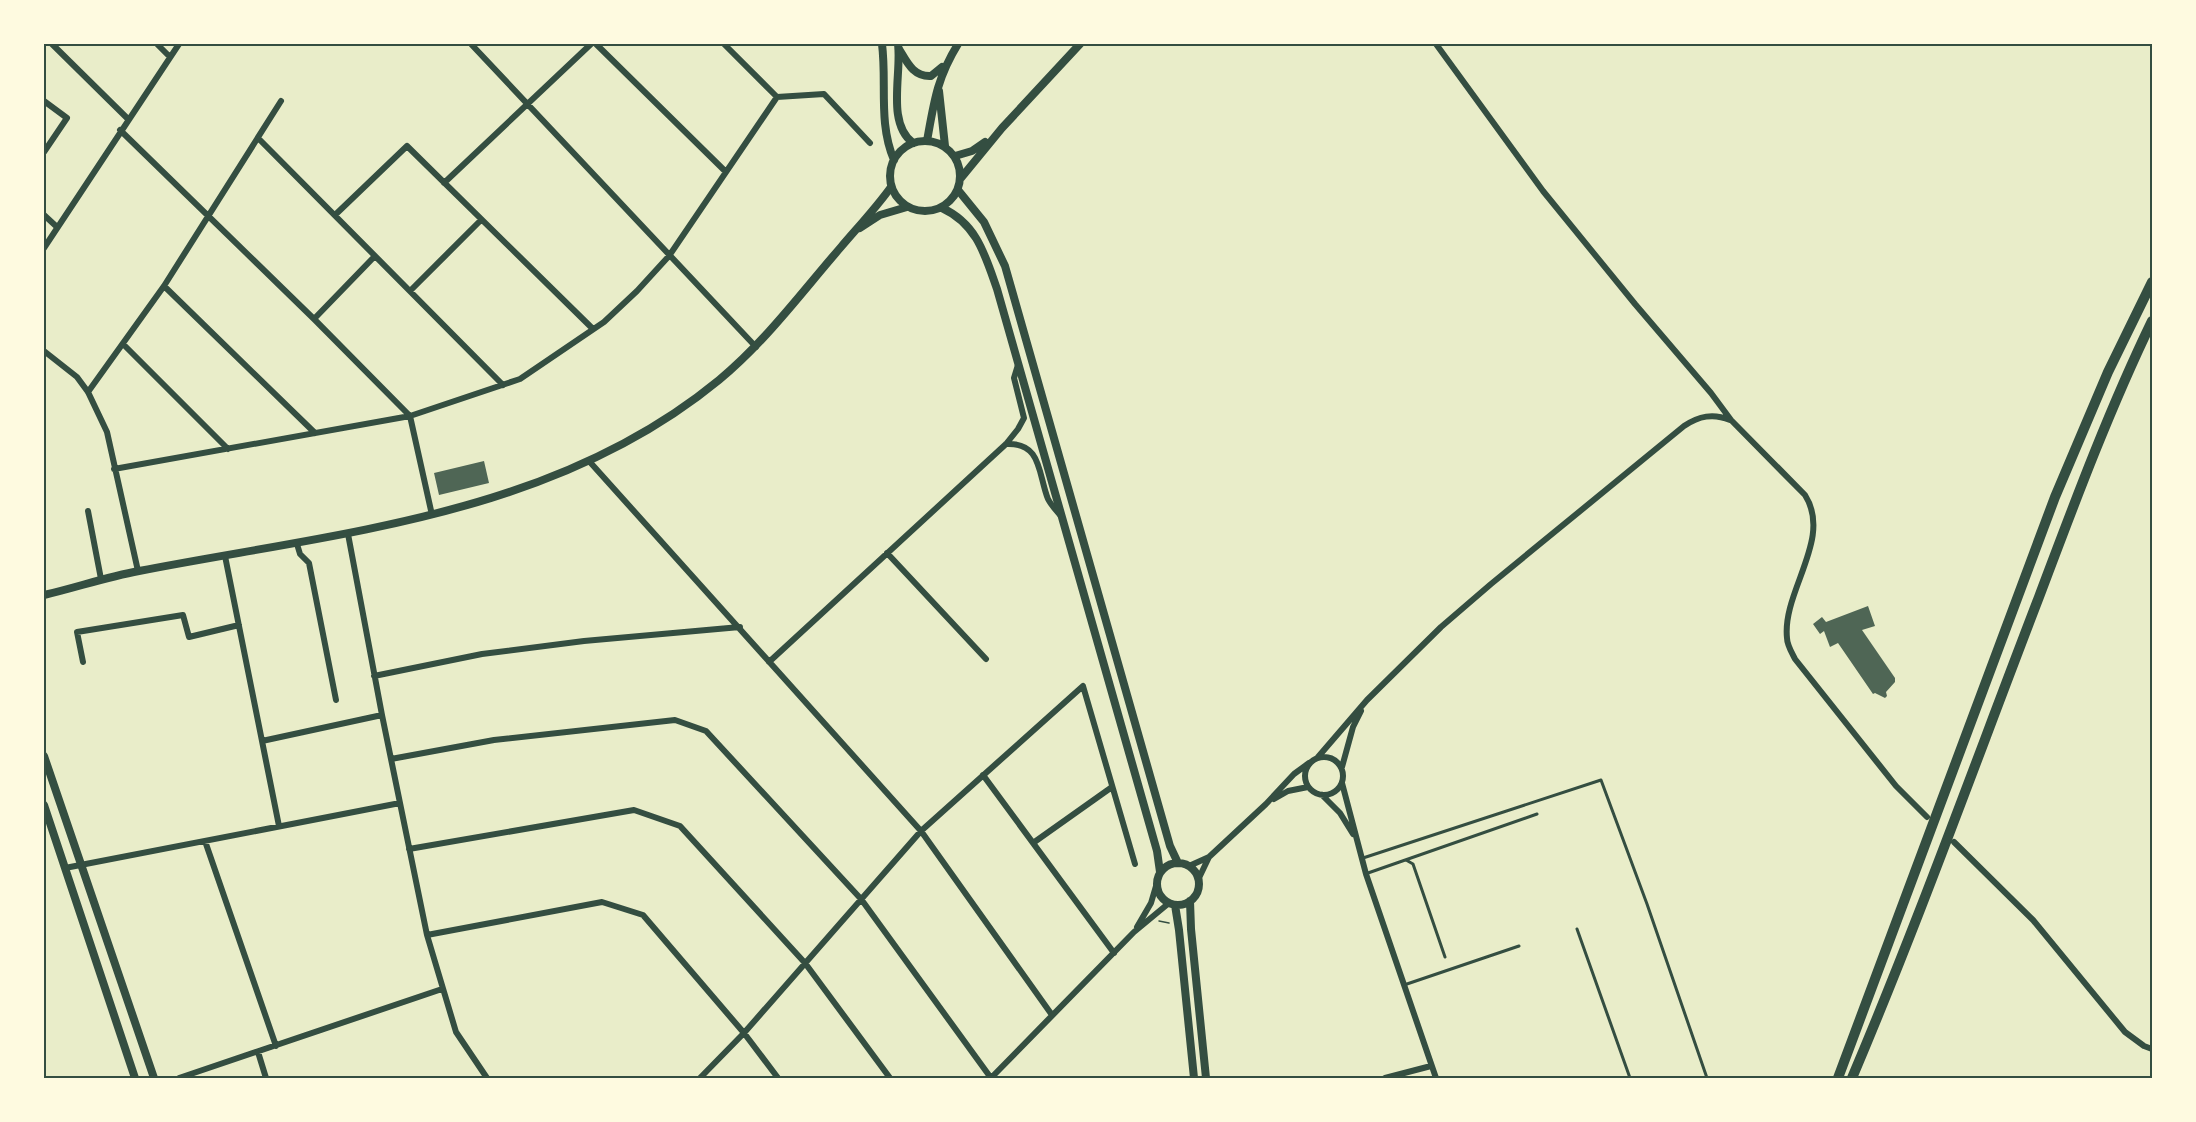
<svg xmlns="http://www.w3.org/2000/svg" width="2196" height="1122" viewBox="0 0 2196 1122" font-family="'Fira Sans',sans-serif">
	<rect width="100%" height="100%" fill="#e9edc9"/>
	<path fill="#4f6655" d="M484,461L489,483L439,495L434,473Z
		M1868,606L1875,626L1862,630L1895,678V682L1886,692L1887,696L1885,698L1875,693L1873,694L1838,643L1830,647L1824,631L1820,634L1813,624L1822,617L1826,622Z"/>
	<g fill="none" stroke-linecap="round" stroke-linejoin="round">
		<path stroke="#344e41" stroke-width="1.5" d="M1159,921L1169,923"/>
		<path stroke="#344e41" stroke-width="3" d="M1363,858L1601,780L1647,904L1707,1078
			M1406,860L1413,864L1445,957
			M1368,873L1537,814
			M1577,929L1630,1078
			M1404,985L1519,946"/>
		<path stroke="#344e41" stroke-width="6" d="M52,44L128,119
			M157,44L170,57
			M471,44L756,347
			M596,44L726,172
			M724,44L777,97L824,94L870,143
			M1436,44L1543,191L1635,304L1711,393L1731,420L1805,495C1833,539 1782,591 1787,638C1787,645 1792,653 1795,659L1896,786L1927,817
			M44,101L67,118L44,152
			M120,130L314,319L410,416L432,515
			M259,139L503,385
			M444,183L591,44
			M44,215L57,227
			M335,215L407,146L593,329
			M44,248L179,44
			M164,286L315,433
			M410,291L481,220
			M314,319L375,256
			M123,344L228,449
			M44,351L77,377L88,392L107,432L138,571
			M88,392L164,286L281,101
			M1006,444C1042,442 1038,474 1048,499C1051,505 1056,510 1060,515
			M589,461L921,831L1052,1015
			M114,469L410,416L520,379L604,322L637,291L669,256L777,97
			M88,511L101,579
			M348,534L382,715L427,935L456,1032L487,1078
			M297,544L300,554L309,563L336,700
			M887,553L986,659
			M225,556L279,826
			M83,662L77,632L183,615L189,637L239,625
			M769,662L1006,444L1018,429L1024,418L1014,378L1018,365
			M374,676L482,654L584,641L740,627
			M262,741L382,715
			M1305 776a19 19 0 1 1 38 0a19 19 0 1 1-38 0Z
			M1318,757L1367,700L1441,627L1491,584L1684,426C1699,416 1713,413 1730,420
			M391,759L494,740L675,720L706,731L861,899L991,1078
			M1342,767L1353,727L1361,711
			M983,775L1114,953
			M1342,783L1366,874L1436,1078
			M1322,795L1340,813L1353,834
			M1274,799L1288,791L1308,787
			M205,841L276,1046
			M1954,842L2033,920L2125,1032L2144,1046L2152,1049
			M1033,843L1112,787
			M409,849L634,810L680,826L805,963L890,1078
			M1209,857L1266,804L1294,774L1309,763
			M1189,866L1209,857L1198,880
			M65,868L400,803
			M1137,927L1151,903L1156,886
			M427,935L602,902L643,915L744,1033L778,1078
			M258,1052L266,1078
			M179,1078L442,989
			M700,1078L744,1033L921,831L1083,686L1135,864
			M991,1078L1134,932L1169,903
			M1385,1078L1431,1066"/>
		<path stroke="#344e41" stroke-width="8" d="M899,49C907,62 913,77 931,76L942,67
			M939,91L945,146
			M927,141C934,102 937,78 958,44
			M860,228L880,215L907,207
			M44,595C75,588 106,577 139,571C339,532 554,516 719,380C766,341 801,293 841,247C858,227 876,208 891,187
			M44,756L154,1078
			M44,805L135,1078"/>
		<path stroke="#344e41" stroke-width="8" d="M882,44C887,83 878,123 894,160
			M898,44C902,73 886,123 913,143
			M890 176a35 35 0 1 1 70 0a35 35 0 1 1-70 0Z
			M955,156L972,151L985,142
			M961,178L1002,128L1080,44
			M958,190L984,222L1005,266L1170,846L1178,863
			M942,208C977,224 985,255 997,289L1157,851L1160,872
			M1157 884a21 21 0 1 1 42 0a21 21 0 1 1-42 0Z
			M1190,901L1191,929L1206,1078
			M1175,905L1179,930L1194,1078"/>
		<path stroke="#344e41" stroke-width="10" d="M1838,1078L2055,497L2108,372L2152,282
			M1852,1078C1919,920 1977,758 2039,597C2074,504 2109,410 2152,321"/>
	</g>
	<rect width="2196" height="1122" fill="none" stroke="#fefae0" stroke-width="90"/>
	<rect x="45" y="45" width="2106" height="1032" fill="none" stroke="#344e41" stroke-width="2"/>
</svg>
